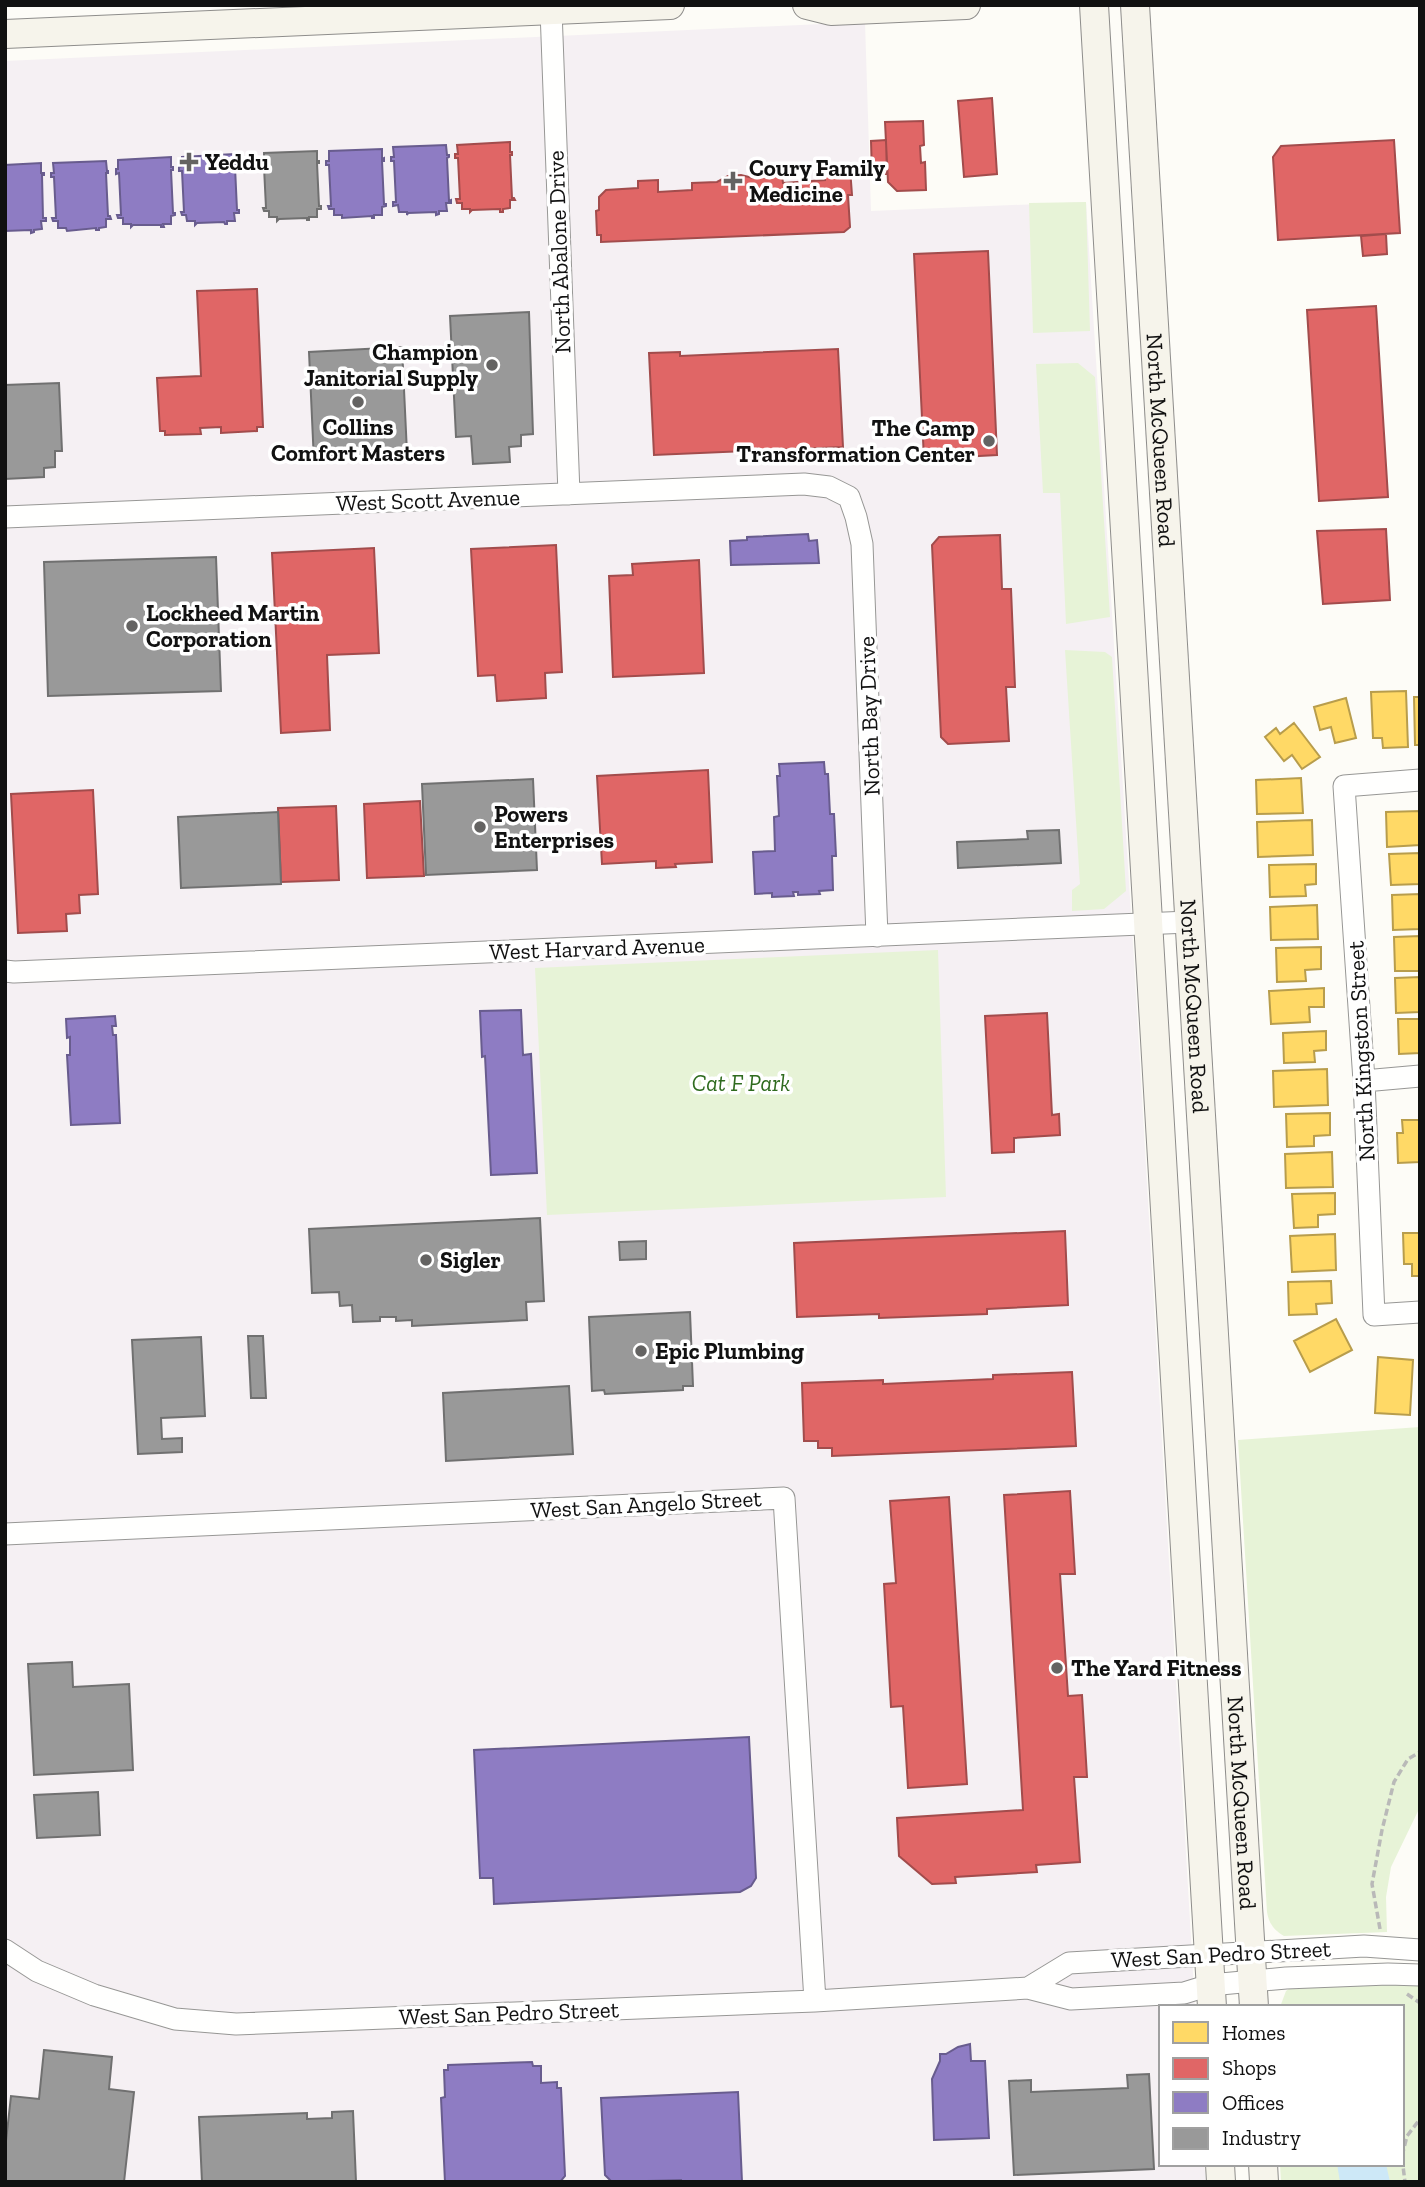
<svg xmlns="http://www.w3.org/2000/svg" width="1425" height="2187" viewBox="0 0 1425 2187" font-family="'Zilla Slab',serif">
	<rect width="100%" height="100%" fill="#fdfcf7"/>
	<path fill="#f5f0f3" d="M865,22L871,211L1086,202L1134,961L1195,2007H1161V2164H1204L1206,2182H5V61Z"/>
	<path fill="#e7f3d7" d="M1086,202L1090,331L1033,333L1029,203Z
		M1078,363L1095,377L1110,617L1066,624L1060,493H1043L1036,364Z
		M1065,650L1105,652L1112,657L1126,891L1104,909L1072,911V890L1080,884Z
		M938,950L946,1197L547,1215L535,968Z
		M1420,1427V1807L1391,1867L1386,1897L1387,1932L1284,1936C1274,1930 1269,1924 1267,1912L1238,1440Z
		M1420,1982V2182H1281L1280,2164H1402V2007H1280L1286,1991L1293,1986Z"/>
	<path fill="#cde8f7" d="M1337,2164H1386L1390,2182H1340Z"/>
	<path fill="#ffd966" stroke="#b89d4c" stroke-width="2" d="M1406,691L1408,747L1383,748L1382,738H1373L1371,692Z
		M1414,697H1420V745H1415Z
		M1346,698L1356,738L1335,743L1331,727L1320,730L1314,707Z
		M1294,723L1320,757L1302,769L1292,755L1284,761L1265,737L1276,728L1280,734Z
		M1301,778L1303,813L1257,814L1256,780Z
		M1420,811V845L1387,847L1386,812Z
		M1312,820L1313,855L1258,857L1257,822Z
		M1420,853V884L1391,885L1389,854Z
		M1316,864V884L1305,885L1306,896L1270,897L1269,865Z
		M1420,894V929L1393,930L1392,895Z
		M1317,905L1318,939L1271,940L1270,907Z
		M1420,936V971H1395L1394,937Z
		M1321,947V969L1305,970L1306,981L1277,982L1276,948Z
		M1420,977V1012L1396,1013L1395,978Z
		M1324,988V1007H1309L1310,1022L1271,1024L1269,991Z
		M1398,1019H1420V1053L1399,1054Z
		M1326,1031V1050L1314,1051L1315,1062L1284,1063L1283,1033Z
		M1327,1069L1328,1105L1274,1107L1273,1071Z
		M1330,1113V1135L1314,1136V1146L1287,1147L1286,1114Z
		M1402,1120H1420V1162L1398,1163L1397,1133H1403Z
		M1332,1152L1333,1187L1286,1188L1285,1154Z
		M1335,1193V1214L1318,1215V1227L1294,1228L1292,1194Z
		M1403,1233H1420V1276H1412V1264H1404Z
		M1335,1234L1336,1270L1292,1272L1290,1236Z
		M1331,1281L1332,1303L1316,1304L1317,1314L1289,1315L1288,1282Z
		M1336,1319L1352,1350L1310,1372L1294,1341Z
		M1378,1357L1413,1360L1410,1415L1375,1413Z"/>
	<path fill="#e06666" stroke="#a24c4c" stroke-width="2" d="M992,98L997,174L964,177L958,101Z
		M923,121L924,145L920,146L921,163L925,162L926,190L897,191L888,182L885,122Z
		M886,140L887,174H872L871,141Z
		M1394,140L1400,233L1278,240L1273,157L1281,146Z
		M510,142V152H512V155H510L512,198H514L515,200H510V208L503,209V212H500V209L472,210L470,212V209H462V203H457L456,199H460L458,158H455V154H458L457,145Z
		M850,168L852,195H848L850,227L844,232L601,242V235H597L596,211L599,210V197L606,190L638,188V181L658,180V192L692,190V183L717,182L728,176L741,175L753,178L782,176L783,183L825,180V170Z
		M1386,234L1387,254L1363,256L1361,236Z
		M988,251L997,455L924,459L914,254Z
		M257,289L263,427H257V431L221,433V427L200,428L201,434L165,435V431H160L157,378L201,376L197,291Z
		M1376,306L1388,497L1319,501L1307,310Z
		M838,349L843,447L654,455L649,353L680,352V356Z
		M1386,529L1390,600L1323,604L1317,531Z
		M1000,535L1002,589H1011L1015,687H1006L1009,741L948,744L941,737L932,545L939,537Z
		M556,545L562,672L545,673L546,698L497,701L495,675L478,676L471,549Z
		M374,548L379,653L327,655L330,730L281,733L272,553Z
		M699,560L704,673L613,677L609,576L633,575L632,564Z
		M708,770L712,862L675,864L676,867L656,868V861L602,864L597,776Z
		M93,790L98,894L79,895L80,913L66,914L67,931L18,933L11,794Z
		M420,801L424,876L367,878L364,804Z
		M336,806L339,880L281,882L278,808Z
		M1047,1013L1052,1115L1059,1114L1060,1135L1014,1138V1152L992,1153L985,1016Z
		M1065,1231L1068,1305L987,1309V1314L879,1318V1314L797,1317L794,1243Z
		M1072,1372L1076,1446L832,1456V1448H818V1441H804L802,1383L883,1380V1384L993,1379V1375Z
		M1070,1491L1075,1574H1060L1068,1696L1082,1695L1087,1777H1074L1080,1862L1036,1865L1037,1872L955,1877L956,1883L932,1884L899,1856L897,1818L1023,1810L1004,1495Z
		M949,1497L967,1784L908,1788L903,1706L891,1707L884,1584L896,1583L890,1501Z"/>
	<path fill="#8e7cc3" stroke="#685c8e" stroke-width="2" d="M446,145L447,155H449V157L447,158L449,201L451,200V203H446L447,211H439V214L436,215V212L408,213L407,215V212H399L398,205L393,206V202H396L394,161H391V157H394L393,147Z
		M382,149V159L384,158V161H382L384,204H386V206L382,207V215H374V218H372V216L342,218V215H334V209H329L328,206H331L329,165H326V161H329V151Z
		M234,154L235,165H237V167H235L237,210H239V213H234L235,221H227V224H225L224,222L197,223L195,225V221H187L186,215H182L181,212H184L182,171H179V167L182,166V157Z
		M171,157V167H173V170H171L173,213H175V215L171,216V224H163L164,227H161V225H133L131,227V224H123V218H118L117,215H121L119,173L116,174V169H118V160Z
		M106,161L107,171H108V173H106L108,216H110L111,219H106V227L99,228V230H96V228L67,231L66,228H58V221H53L52,218H56L54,177H51V173H54L53,163Z
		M41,163V173H44V175H42L43,218H46V221H41L42,229L34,230V232L31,233V230L5,231V165Z
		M808,534L809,541L817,540L819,563L731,565L730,541L747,540V537Z
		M824,762L825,774H828L830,814H834L836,856H832L833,890L819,891L820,894L798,895V892H793L794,896L772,897V893L755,894L753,852L775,851L774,817L779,816L777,776H780L779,764Z
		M521,1010L523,1055L531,1054L537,1173L491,1175L485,1056L482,1057L480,1011Z
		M115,1016L116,1026H112L113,1035H116L120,1123L71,1125L67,1055H70V1037L67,1038L66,1019Z
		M749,1737L756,1878L751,1886L740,1892L494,1904L493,1878H480L474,1750Z
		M970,2044L971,2061H985L989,2138L934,2140L932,2079L940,2061V2054H946L958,2047Z
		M532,2062L533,2066H541V2083L557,2082V2088H561L565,2176L560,2182H445L441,2098L445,2097L444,2070H448V2065Z
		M738,2092L742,2182H681V2180L612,2182L605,2175L601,2098Z"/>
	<path fill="#999" stroke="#707070" stroke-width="2" d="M317,151V161H319V163H317L319,206H321V209H317V217H309V220H307V218L279,219L277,221V217H269V211H264L263,208H266L264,167H262L261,163H264V153Z
		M529,312L533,434L521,435V446L509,447L510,462L473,464L471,436L456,437L450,316Z
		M402,347L407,453L377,454L378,459L314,462L309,352Z
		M59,383L62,451H55V467L44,468V477L5,479V385Z
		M216,557L221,691L48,696L44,562Z
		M533,779L537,870L426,875L422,784Z
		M278,812L281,884L181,888L178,817Z
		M1059,830L1061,863L958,868L957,842L1028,839L1027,831Z
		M540,1218L544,1301L526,1302L527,1320L412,1326V1320L396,1321V1317H380V1321L353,1322L352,1305L340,1306L339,1292L312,1293L309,1229Z
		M646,1241V1259L620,1260L619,1242Z
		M690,1312L693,1386H683V1390L605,1394L604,1390L592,1391L589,1317Z
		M248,1336H263L266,1398H251Z
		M201,1337L205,1416L161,1418L162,1439L182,1438V1452L138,1454L132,1340Z
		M569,1386L573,1454L446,1461L443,1393Z
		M72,1662L73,1687L129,1684L133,1770L34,1775L28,1664Z
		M98,1792L100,1835L37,1838L34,1795Z
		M44,2050L112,2057L109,2089L134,2092L124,2182H5V2150L11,2096L39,2099Z
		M1149,2074L1154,2169L1014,2175L1009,2081L1031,2080V2092L1128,2088L1127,2075Z
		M353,2111L356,2182H202L199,2117L307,2113V2119L332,2118V2112Z"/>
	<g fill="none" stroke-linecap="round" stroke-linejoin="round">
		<g stroke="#979795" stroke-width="23">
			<path id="street" d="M551,10L569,494
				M5,517L804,484L829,487L849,497L856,517L862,544L877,936
				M1420,780L1344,786L1364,1081L1374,1315L1420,1312
				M5,971L14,972L1189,922
				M1364,1081L1420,1076
				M5,1534L784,1498L815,2001
				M5,1950L37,1971L94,1995L175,2019L236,2024L815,2001L1028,1988L1071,1999L1184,1993L1210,1985L1286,1978L1388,1974L1420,1975
				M1028,1988L1069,1963L1364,1946L1420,1950"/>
		</g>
		<g stroke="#8e8d8b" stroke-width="30">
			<g id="secondary">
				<path d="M807,5L831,11L966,5"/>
				<path d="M1094,5L1212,2007"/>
				<path id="s1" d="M1135,5L1254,2007"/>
				<path d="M5,34L670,5"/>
				<path d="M1220,2164L1221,2182"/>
				<path d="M1263,2164L1264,2182"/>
			</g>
		</g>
		<path stroke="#b9b9b8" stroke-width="3.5" stroke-dasharray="7 3.5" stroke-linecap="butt" d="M1380,1929L1372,1884L1382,1830L1394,1782L1408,1759L1420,1752
			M1407,1994L1420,2003
			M1402,2156L1407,2136L1420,2119
			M1402,2158L1405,2182"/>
		<use href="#street" stroke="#fffffe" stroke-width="21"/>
		<use href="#secondary" stroke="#f6f4eb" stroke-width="28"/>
	</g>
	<g fill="#646362" stroke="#fff" stroke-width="2.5">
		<path d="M185.5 151.5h7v7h7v7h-7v7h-7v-7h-7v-7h7z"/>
		<path d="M729.5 170.5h7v7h7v7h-7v7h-7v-7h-7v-7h7z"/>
		<circle cx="492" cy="365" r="7"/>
		<circle cx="358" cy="402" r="7"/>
		<circle cx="989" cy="441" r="7"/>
		<circle cx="132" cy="626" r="7"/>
		<circle cx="480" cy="827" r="7"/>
		<circle cx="426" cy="1260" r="7"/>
		<circle cx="641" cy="1351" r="7"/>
		<circle cx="1057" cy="1668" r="7"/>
	</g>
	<g text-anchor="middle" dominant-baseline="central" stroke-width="7" stroke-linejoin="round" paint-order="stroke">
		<g font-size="23" font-weight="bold" fill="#111" stroke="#fff" text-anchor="start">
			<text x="205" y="162">Yeddu</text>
			<text x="749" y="168">Coury Family<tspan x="749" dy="26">Medicine</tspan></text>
			<text x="478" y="352" text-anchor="end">Champion<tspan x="478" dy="26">Janitorial Supply</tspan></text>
			<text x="358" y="427" text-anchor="middle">Collins<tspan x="358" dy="26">Comfort Masters</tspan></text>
			<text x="975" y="428" text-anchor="end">The Camp<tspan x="975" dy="26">Transformation Center</tspan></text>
			<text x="146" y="613">Lockheed Martin<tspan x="146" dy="26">Corporation</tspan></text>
			<text x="494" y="814">Powers<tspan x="494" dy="26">Enterprises</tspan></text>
			<text x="440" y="1260">Sigler</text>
			<text x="655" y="1351">Epic Plumbing</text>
			<text x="1071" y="1668">The Yard Fitness</text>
		</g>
		<g font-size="23" fill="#111" stroke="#fff">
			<text transform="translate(559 252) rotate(-92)">North Abalone Drive</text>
			<text stroke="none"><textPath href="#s1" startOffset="436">North McQueen Road</textPath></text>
			<text transform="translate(428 500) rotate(-2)">West Scott Avenue</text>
			<text transform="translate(869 716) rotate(-92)">North Bay Drive</text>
			<text transform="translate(597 948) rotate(-2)">West Harvard Avenue</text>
			<text stroke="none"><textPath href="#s1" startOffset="1003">North McQueen Road</textPath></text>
			<text transform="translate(1361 1051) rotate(-93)">North Kingston Street</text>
			<text transform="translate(646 1504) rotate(-3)">West San Angelo Street</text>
			<text stroke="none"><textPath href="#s1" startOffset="1801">North McQueen Road</textPath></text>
			<text transform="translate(1221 1954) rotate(-3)">West San Pedro Street</text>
			<text transform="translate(509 2013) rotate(-2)">West San Pedro Street</text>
		</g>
		<g font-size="23" font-style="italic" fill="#2f6b1f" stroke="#fff">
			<text x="741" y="1083">Cat F Park</text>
		</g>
	</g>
	<rect width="1425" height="2187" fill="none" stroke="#111111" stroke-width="14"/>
	<rect x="1159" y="2005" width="245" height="161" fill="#ffffff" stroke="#a0a0a0" stroke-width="2"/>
	<rect x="1173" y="2022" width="35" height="21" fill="#ffd966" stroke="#a0a0a0" stroke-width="2"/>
	<text x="1222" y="2040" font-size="21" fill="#111111">Homes</text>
	<rect x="1173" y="2058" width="35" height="21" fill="#e06666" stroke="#a0a0a0" stroke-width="2"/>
	<text x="1222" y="2075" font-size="21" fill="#111111">Shops</text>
	<rect x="1173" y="2092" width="35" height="21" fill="#8e7cc3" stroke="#a0a0a0" stroke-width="2"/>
	<text x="1222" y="2110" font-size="21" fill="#111111">Offices</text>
	<rect x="1173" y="2128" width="35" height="21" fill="#999999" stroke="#a0a0a0" stroke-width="2"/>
	<text x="1222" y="2145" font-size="21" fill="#111111">Industry</text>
</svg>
